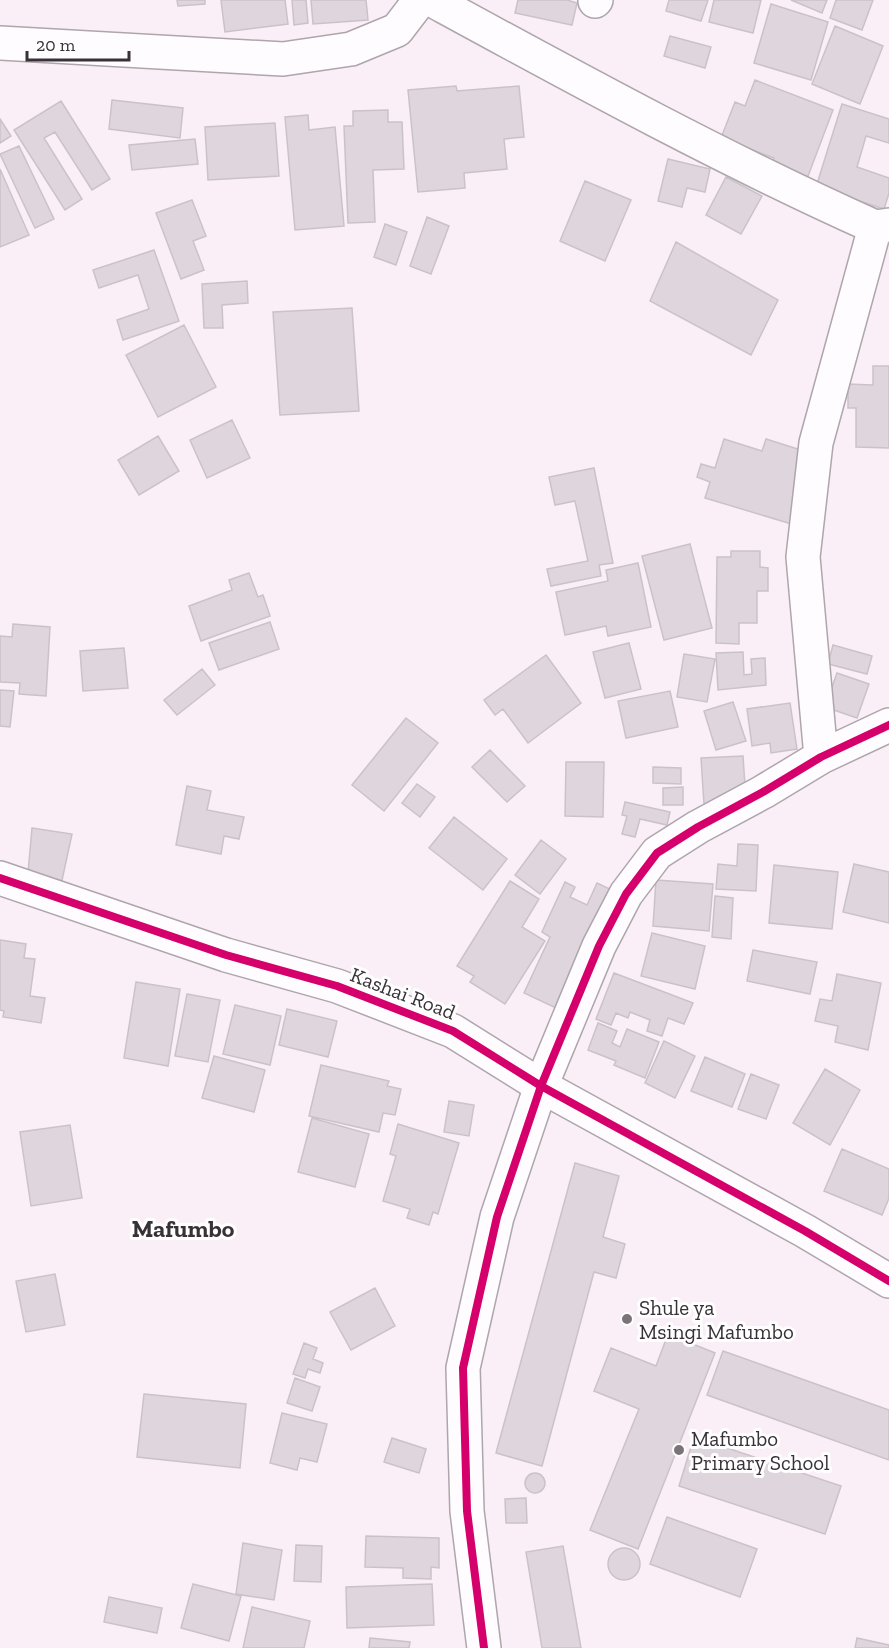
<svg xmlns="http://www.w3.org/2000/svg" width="889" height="1648" viewBox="0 0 889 1648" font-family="'Zilla Slab',serif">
	<rect width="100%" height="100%" fill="#faeef7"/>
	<path fill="#dfd6dd" stroke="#cbc2c9" stroke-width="1.5" d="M177,0H205V4L178,6Z
		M221,0H285L288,24L225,32Z
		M292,0H306L308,23L294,25Z
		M311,0H366L368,20L313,24Z
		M518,0H567L577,3L572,25L515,13Z
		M669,0H708L701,21L666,11Z
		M714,0H761L753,33L709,22Z
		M791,0H827L822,13Z
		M836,0H873L862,30L830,18Z
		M771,4L828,22L811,80L754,63Z
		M835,26L883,46L860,104L812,84Z
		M670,36L711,47L705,68L664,56Z
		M755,80L833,110L805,184L770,170L774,158L721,138L735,102L745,106Z
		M456,86L457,91L519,86L524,137L504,139L507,169L464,173L465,188L418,192L408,90Z
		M112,100L183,108L180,138L109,129Z
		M61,101L110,179L92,190L55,132L44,138L82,199L65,210L14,130Z
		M842,104L889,119V143L866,136L857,167L889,178V193L884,209L816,187Z
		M388,110V122H402L404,169L373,170L375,222L348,223L344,126H353V111Z
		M308,115L309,130L335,127L344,226L295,230L285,117Z
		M0,119L11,136L0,143Z
		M275,123L279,176L208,180L205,127Z
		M195,139L198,164L132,170L129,145Z
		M19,146L54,219L35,228L0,154Z
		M668,159L710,169L705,192L687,188L682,207L658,201Z
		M0,169L29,235L0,247Z
		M726,177L762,196L741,234L706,215Z
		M585,181L631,200L605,261L560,241Z
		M192,200L206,236L193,241L204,270L181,279L156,213Z
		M427,217L449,226L431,274L410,266Z
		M385,224L407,232L396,265L374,257Z
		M676,242L778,300L751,355L650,301Z
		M154,250L179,321L123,340L117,320L149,309L138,275L99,288L93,270Z
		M247,281L248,303L222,305L223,328H204L202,284Z
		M352,308L359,411L280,415L273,312Z
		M184,325L216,387L158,417L126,355Z
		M873,366H889V448L856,447V408H848V384L873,385Z
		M232,420L250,458L207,478L190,440Z
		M158,436L179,471L139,495L118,460Z
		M724,439L762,451L766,439L804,451L794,485L806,489L795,525L705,498L710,482L697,477L701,464L715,468Z
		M594,468L613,563L599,565L601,576L551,586L547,569L588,561L575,501L555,505L549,477Z
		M690,544L712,628L664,640L642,556Z
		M731,551H760V567L768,568V591H757V623H739V644L716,643L717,557H731Z
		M638,563L651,627L608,636L606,626L565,635L556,592L608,581L606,570Z
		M249,573L258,597L263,595L270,616L201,641L189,606L232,590L229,580Z
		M270,622L279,649L219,670L209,643Z
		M13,624L50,627L46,696L19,694L20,683L0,682V636L12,637Z
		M629,643L641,689L605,698L593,652Z
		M833,645L872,656L867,674L828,664Z
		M124,648L128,688L83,691L80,651Z
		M743,652L744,675L752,674L751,659L765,658L766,685L718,690L716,653Z
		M684,654L715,659L707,702L677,697Z
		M546,655L581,703L528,743L503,709L495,715L484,700Z
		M202,669L215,685L177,715L164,700Z
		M837,673L869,684L857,718L825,707Z
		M0,690L14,691L10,727L0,726Z
		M670,691L678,727L626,738L618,701Z
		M733,702L746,741L716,750L704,711Z
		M790,703L797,749L771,753L770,743L752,746L747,709Z
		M406,718L438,743L384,811L352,785Z
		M490,750L525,786L507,802L472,767Z
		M743,756L746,801L704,804L701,758Z
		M566,762H604L603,817L565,816Z
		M653,767L681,768V784L653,783Z
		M417,784L435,797L420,817L402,803Z
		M187,786L211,791L207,810L244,817L239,839L224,836L221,854L176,845Z
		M683,787V805H663V788Z
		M625,802L670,812L667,825L640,819L635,837L622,834L627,816L622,815Z
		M454,817L507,859L483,890L429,848Z
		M32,828L72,834L61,885L28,873Z
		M541,840L566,859L540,894L515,875Z
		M738,844L758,845L756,891L716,889L718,864L737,866Z
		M854,864L889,872V923L843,912Z
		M774,865L838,872L832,929L769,923Z
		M656,880L713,884L709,931L653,926Z
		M510,881L539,899L522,927L545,941L505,1004L470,982L474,976L457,966Z
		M565,882L575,887L570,897L587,905L597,883L612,890L556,1008L524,993L550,937L542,932Z
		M715,896L733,898L731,939L712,937Z
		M652,933L705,946L695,989L641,976Z
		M0,940L26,944L24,958L35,959L30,996L45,998L41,1023L3,1017L4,1011L0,1010Z
		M753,950L817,962L810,994L747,981Z
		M614,973L693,1003L684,1024L668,1018L662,1036L647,1031L650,1020L630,1012L628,1018L616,1013L611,1025L596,1019Z
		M837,974L881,983L868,1050L835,1042L838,1026L815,1021L820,999L832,1001Z
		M136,982L180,989L168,1066L124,1058Z
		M187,994L220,1000L208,1062L175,1056Z
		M235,1005L281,1016L270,1065L223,1054Z
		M287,1009L337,1021L328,1057L279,1045Z
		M598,1023L617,1031L612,1043L620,1047L627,1029L659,1042L645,1078L614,1065L616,1061L588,1050Z
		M664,1041L695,1056L675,1098L645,1083Z
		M214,1056L265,1070L254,1112L202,1098Z
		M705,1057L745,1074L732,1107L691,1091Z
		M321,1065L389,1081L387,1086L401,1089L395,1115L383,1113L379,1132L309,1116Z
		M825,1069L860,1090L830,1145L793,1123Z
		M751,1074L779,1085L766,1119L738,1109Z
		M449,1101L474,1105L469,1136L444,1132Z
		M312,1118L369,1134L355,1187L298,1172Z
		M398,1124L459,1143L438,1214L433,1212L429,1225L407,1218L410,1209L383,1201L396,1156L390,1154Z
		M70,1125L82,1198L31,1206L20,1132Z
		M842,1149L889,1169V1198L882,1215L824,1191Z
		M575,1163L619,1176L603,1237L625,1244L616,1278L594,1272L542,1466L496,1453Z
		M55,1274L65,1325L26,1332L16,1281Z
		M375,1288L395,1326L351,1350L330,1312Z
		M668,1334L715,1353L638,1549L590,1530L639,1409L594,1391L611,1348L656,1366Z
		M304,1343L317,1348L313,1359L323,1363L320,1373L308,1369L305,1378L293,1374Z
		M723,1351L889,1410V1460L707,1395Z
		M295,1378L320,1387L312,1411L287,1403Z
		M144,1394L246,1404L240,1468L137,1457Z
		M282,1413L327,1424L317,1462L300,1458L297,1470L270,1463Z
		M694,1437L841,1486L825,1534L679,1486Z
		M392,1438L426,1449L419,1473L384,1462Z
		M525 1483a10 10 0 1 1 20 0a10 10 0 1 1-20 0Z
		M526,1498L527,1523H506L505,1499Z
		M667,1517L757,1549L740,1597L650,1564Z
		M366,1536L439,1538V1568L431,1567V1579L403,1578V1568L365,1567Z
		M243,1543L282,1550L274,1600L236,1594Z
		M296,1545L322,1546L321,1582L294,1581Z
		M563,1546L581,1648H542L526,1552Z
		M608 1564a16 16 0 1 1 32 0a16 16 0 1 1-32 0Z
		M193,1584L241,1596L229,1641L181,1628Z
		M432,1584L434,1625L347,1628L346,1587Z
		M109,1597L162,1608L157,1633L104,1622Z
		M252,1607L310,1621L304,1648H243Z
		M370,1638L410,1642L409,1648H369Z
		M857,1638L889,1645V1648H855Z"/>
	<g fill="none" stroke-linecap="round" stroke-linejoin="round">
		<g stroke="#aea6ac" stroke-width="36">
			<path id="minor" d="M432,0C577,79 723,159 875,227L889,225
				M595,1L596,0
				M0,43L283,59L351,49L397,30L420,0
				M821,757L803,557L816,443L875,227
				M484,1648L467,1511L463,1368L497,1217L541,1086L599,946L626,894L657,853L698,827L763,792L821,757L889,725"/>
		</g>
		<g stroke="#aea6ac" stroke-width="36">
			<path id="tertiary" d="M0,878L226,955L337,986L453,1031L541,1086L805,1231L889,1281"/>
		</g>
		<use href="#minor" stroke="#fefcfe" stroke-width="33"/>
		<use href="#tertiary" stroke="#fefcfe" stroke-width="33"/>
		<g stroke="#fefefe" stroke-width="11">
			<path id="cycleway" d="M0,878L226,955L337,986L453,1031L541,1086L805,1231L889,1281
				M484,1648L467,1511L463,1368L497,1217L541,1086L599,946L626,894L657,853L698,827L763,792L821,757L889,725"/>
		</g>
		<use href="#cycleway" stroke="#d6006c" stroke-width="8"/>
	</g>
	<g fill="#7c737a" stroke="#fefefe" stroke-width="2">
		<circle cx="627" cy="1319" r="6"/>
		<circle cx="679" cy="1450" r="6"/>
	</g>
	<g text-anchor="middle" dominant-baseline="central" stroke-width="6" stroke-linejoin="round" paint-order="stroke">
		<g font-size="21" fill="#383137" stroke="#fefefe">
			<text transform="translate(403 993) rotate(21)">Kashai Road</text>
		</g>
		<g font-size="21" fill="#383137" stroke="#fefefe" text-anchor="start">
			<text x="639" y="1307">Shule ya<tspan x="639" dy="24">Msingi Mafumbo</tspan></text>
			<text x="691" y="1438">Mafumbo<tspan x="691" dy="24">Primary School</tspan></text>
		</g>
		<g font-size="24" font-weight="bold" fill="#383137" stroke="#fefefe">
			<text x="183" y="1228">Mafumbo</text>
		</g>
	</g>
	<path d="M27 51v9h102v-9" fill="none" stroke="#383137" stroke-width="3"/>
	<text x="36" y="51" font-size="18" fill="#383137" stroke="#fefefe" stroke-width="4.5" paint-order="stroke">20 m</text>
</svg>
